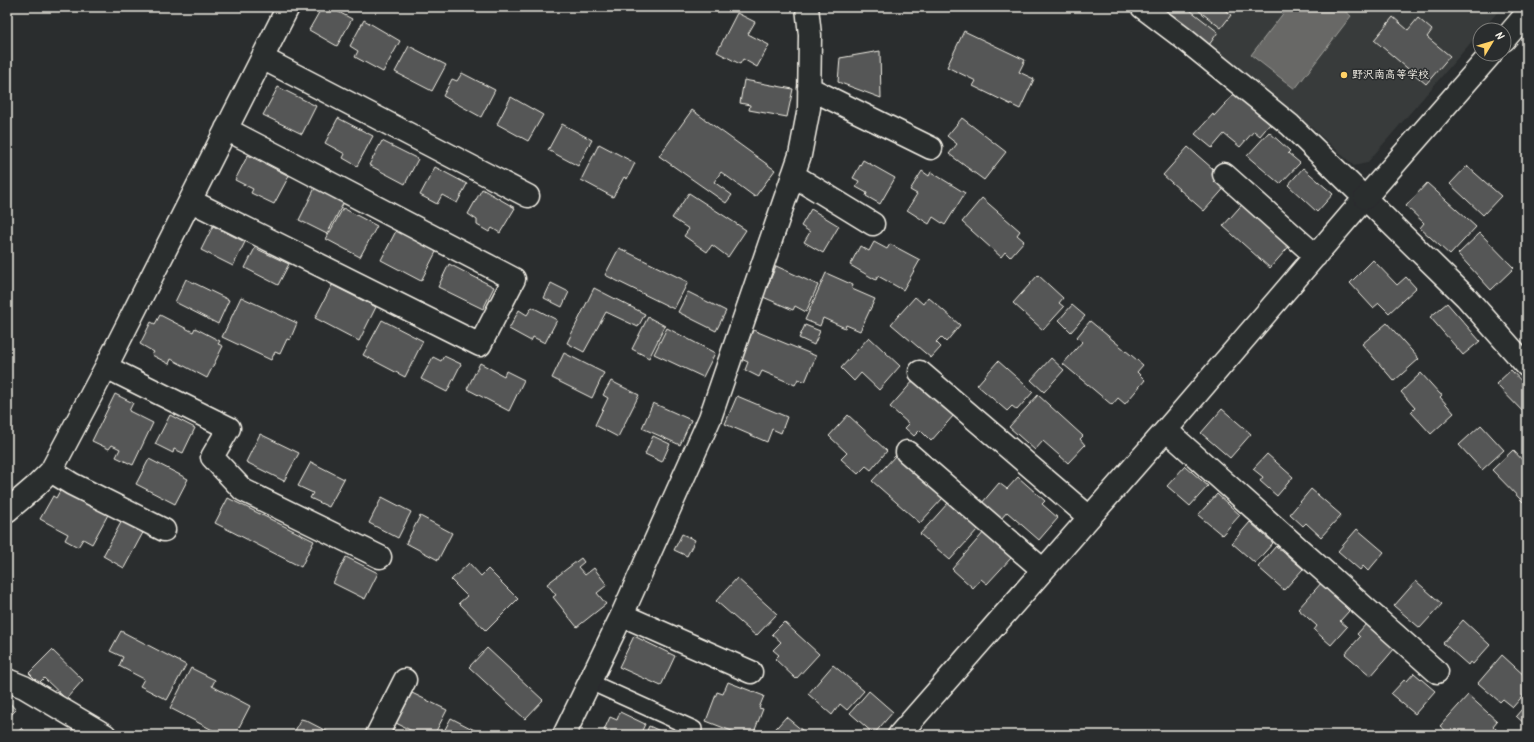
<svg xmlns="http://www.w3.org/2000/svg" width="1534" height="742" viewBox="0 0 1534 742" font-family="Kalam,'Klee One',sans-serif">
	<rect width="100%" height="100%" fill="#2a2d2e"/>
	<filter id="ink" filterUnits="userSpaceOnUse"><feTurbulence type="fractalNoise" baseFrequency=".025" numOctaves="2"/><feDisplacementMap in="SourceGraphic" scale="8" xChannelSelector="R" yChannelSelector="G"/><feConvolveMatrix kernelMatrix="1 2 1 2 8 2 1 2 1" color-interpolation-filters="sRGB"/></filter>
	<g filter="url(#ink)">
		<path fill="#373a3a" d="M1157,7H1502L1482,30H1480V32L1367,163L1354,166L1300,117Z"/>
		<path fill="#676866" stroke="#9f9f9a" d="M1288,7H1340L1351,16L1295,89L1251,55Z"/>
		<path fill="#555756" stroke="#f4f1e8" d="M322,7H329L352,19L337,46L309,30Z
			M1159,7H1186L1218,32L1209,45Z
			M1194,7H1221L1231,15L1221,28Z
			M737,13L755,22L748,34L769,45L757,67L743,59L740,64L717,52Z
			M1393,17L1408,30L1418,18L1432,30L1427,37L1450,56L1426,84L1374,40Z
			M364,20L400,41L383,72L355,57L358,51L350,46Z
			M964,31L1025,60L1019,72L1034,79L1020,109L973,86L976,81L947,67Z
			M409,46L446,65L432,91L395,72Z
			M880,51L881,98L838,82L840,58Z
			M462,73L495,90L481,117L443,96L452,79L457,81Z
			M744,80L793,89L787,117L749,110L750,105L740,103Z
			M278,87L316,106L302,134L263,115Z
			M1235,93L1270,124L1260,136L1254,131L1240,147L1224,134L1212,148L1195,134L1213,114L1214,116Z
			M511,97L543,115L528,141L497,124Z
			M692,110L775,170L755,197L721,172L714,182L732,195L726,203L659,156Z
			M338,118L373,136L357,166L343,158L345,154L325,143Z
			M962,118L1006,152L984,180L949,154L957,144L947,136Z
			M562,124L592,140L578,166L548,150Z
			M1269,132L1290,151L1288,153L1300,163L1280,184L1247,156Z
			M382,141L418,159L405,184L369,165Z
			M599,144L635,163L627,179L624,177L613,197L581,180Z
			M1188,147L1221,176L1227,185L1204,211L1163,175Z
			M248,155L289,176L274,204L251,193L253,189L235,180Z
			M863,160L895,178L880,204L866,196L867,193L856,187L859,181L853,178Z
			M1467,166L1501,196L1483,215L1450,184Z
			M435,167L467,184L457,203L442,195L437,204L420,195Z
			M1303,168L1333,194L1317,212L1288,185Z
			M922,171L929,176L931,172L965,193L945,225L933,217L929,224L907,210L917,194L910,190Z
			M1427,183L1476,227L1450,255L1420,228L1424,223L1406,206Z
			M315,188L344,202L327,234L299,220Z
			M482,189L515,208L500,233L492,228L489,232L477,225V220L468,214Z
			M689,193L746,230L728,257L712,245L707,252L684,236L689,229L672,218Z
			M982,198L1020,231L1017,235L1024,241L1010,257L1005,252L1001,257L962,222Z
			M1246,200L1293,242L1270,268L1223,226Z
			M343,208L377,226L360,257L326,239Z
			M811,209L839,226L823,253L804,242L810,232L801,226Z
			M213,226L245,242L233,266L201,250Z
			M397,229L437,250L421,281L381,260Z
			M1480,233L1514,268L1491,290L1458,254Z
			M874,242L887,249L890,244L920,260L903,290L878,276L876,280L850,265L860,246L869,251Z
			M255,248L289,264L278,285L245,268Z
			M619,248L688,282L674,309L605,275Z
			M1373,260L1397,285L1406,277L1416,288L1389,313L1379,303L1373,308L1350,283Z
			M449,264L494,287L483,309L438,287Z
			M776,266L818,285L806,312L795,306L793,310L763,297Z
			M826,273L853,285L852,289L875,299L860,331L846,325L845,328L823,318L820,326L805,320Z
			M1038,275L1063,298L1059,303L1064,307L1043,330L1013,303Z
			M186,279L229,300L218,324L175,302Z
			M551,283L569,292L562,307L544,298Z
			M332,285L376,307L359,341L315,318Z
			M594,288L645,314L638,327L606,312L584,352L567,343Z
			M688,292L726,311L716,331L678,312Z
			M241,297L297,323L290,340L287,339L280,354L275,352L271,360L222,337Z
			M915,297L923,304L928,297L960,325L946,342L941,337L936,342L941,347L931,358L891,324Z
			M1447,303L1480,341L1463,355L1430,317Z
			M1072,305L1085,316L1071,332L1059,320Z
			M532,307L557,320L545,343L533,337L531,341L509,329L519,310L527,315Z
			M160,315L193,332L195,328L220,341L218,344L223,346L207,378L171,359L169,364L152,355L154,352L140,344L151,322L155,324Z
			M648,317L665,326L649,358L632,349Z
			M382,320L423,341L405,377L363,355Z
			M1090,321L1143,365L1137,372L1145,380L1125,404L1118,398L1112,405L1063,364L1082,342L1077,337Z
			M1387,323L1419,359L1394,381L1362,344Z
			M805,325L820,331L814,345L799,338Z
			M667,328L715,353L703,377L654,354Z
			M753,330L816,356L805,382L798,379L795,385L762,371L759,377L745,370L748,362L741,359Z
			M869,337L900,366L879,390L861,373L854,381L841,368Z
			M564,353L604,373L592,398L552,378Z
			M444,356L461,364L447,392L421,379L433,357L441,361Z
			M1051,358L1064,370L1044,392L1031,380Z
			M998,361L1033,392L1017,410L1012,406L1007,411L977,385Z
			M480,363L504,376L506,371L524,380L509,411L467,389Z
			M1511,370L1527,387V416L1496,384Z
			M1421,373L1440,394L1442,395L1440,397L1454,413L1431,434L1411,412L1415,408L1401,392Z
			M914,380L954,415L931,441L920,430L914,436L905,428L909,424L890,407Z
			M611,381L639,395L618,437L595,425L608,398L603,395Z
			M115,394L133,403L129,411L153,423L133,465L116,457L120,449L112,445L109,449L92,441Z
			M1038,395L1083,436L1080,439L1085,445L1068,463L1043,441L1035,450L1009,427Z
			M737,396L787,417L781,433L772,429L767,442L725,424Z
			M653,403L691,420L680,445L642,428Z
			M1222,409L1251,434L1230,458L1201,433Z
			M170,415L195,428L183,453L174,449L173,453L155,444Z
			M848,415L887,451L871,470L866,466L858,474L841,459L847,453L829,436Z
			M1481,425L1504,450L1482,470L1459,445Z
			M260,434L299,453L284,481L246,462Z
			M653,436L670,444L662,462L645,454Z
			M1513,450L1527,465V498L1523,502L1492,470Z
			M1267,454L1293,477L1277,496L1260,481L1263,477L1253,469Z
			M896,455L943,498L920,523L872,481Z
			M149,459L188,479L175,504L136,484Z
			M311,462L344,479L329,507L310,498L313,493L298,486Z
			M1185,466L1208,486L1190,506L1167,486Z
			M1018,477L1045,501L1042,504L1058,518L1039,540L1007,512L995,526L976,510L999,483L1007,489Z
			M63,485L110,511L92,544L83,539L78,547L65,540L68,534L40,519L53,496L56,498Z
			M1311,489L1341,515L1321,537L1306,523L1303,526L1290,514Z
			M1217,494L1240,515L1222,535L1198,515Z
			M382,497L411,512L398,538L369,523Z
			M228,498L314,541L301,567L215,523Z
			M948,503L978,529L950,560L920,534Z
			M125,515L146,527L124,568L103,556Z
			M420,516L452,533L438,560L406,543Z
			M1250,522L1273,543L1255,563L1232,543Z
			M1357,529L1384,552L1368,571L1363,566L1360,570L1338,551Z
			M984,532L1012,557L987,584L981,579L973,588L952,569Z
			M682,534L695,540L687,556L674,550Z
			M1276,546L1303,569L1284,590L1258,567Z
			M346,557L378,573L365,599L333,583Z
			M581,558L584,562L578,567L585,575L594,568L607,585L597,593L606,604L577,627L553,597L556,595L547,584Z
			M469,563L481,576L488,569L518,599L486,631L459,603L467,596L451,580Z
			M737,578L777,614L756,636L716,601Z
			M1323,581L1347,603L1344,606L1349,611L1340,621L1347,627L1331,645L1314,630L1317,626L1298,609Z
			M1416,581L1442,604L1420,628L1394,606Z
			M1463,620L1490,645L1473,664L1470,662L1468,665L1443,643Z
			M784,622L819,654L796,679L775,659L779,655L773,650L781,642L772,634Z
			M1367,623L1395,648L1371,676L1345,654L1360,637L1357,634Z
			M121,631L186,665L167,700L140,686L144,679L119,666L123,657L110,651Z
			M634,636L675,656L661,686L619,667Z
			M487,648L543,700L525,719L469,667Z
			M52,650L83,680L66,699L44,678L39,683L29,673Z
			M1502,655L1527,678V691L1513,707L1503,699L1500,702L1478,683Z
			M833,665L864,691L847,710L840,704L832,715L808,694Z
			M191,668L215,680L212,686L250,706L235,735H222L170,708Z
			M1414,673L1435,691L1415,714L1391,694L1405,679L1407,681Z
			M728,682L764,696L759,708L763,709L753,735H742L706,721L717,692L723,694Z
			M869,691L893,712L874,734L850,713Z
			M412,693L447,710L434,735H420L396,723Z
			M1468,695L1497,721L1493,726L1497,730L1493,735H1451L1440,726Z
			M7,700L16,710L7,719Z
			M1527,703V726L1516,716Z
			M620,712L645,724L640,735H611V734L604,730L610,717L617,720Z
			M786,717L803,731L807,735H770Z
			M451,718L484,735H442Z
			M301,719L305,720L334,735H293Z
			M649,726L669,735H645Z
			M22,728L27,735H14Z"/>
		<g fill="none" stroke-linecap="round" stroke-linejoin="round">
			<g stroke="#f4f1e8" stroke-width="18">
				<path id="service" d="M590,682L694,729"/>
			</g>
			<g stroke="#f4f1e8" stroke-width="25">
				<path id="minor" d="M1142,7L1183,38L1290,125L1466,297L1527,366
					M262,58L528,196
					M809,88L931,148
					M1224,174L1316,256
					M793,175L873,224
					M191,201L480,345L514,279L226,129
					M106,367L229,428L212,457L243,490L380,557
					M920,372L1089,517
					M1166,430L1437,672
					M907,452L1043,570
					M51,471L72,484L164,530
					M7,511L36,486L51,471L106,367L288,7
					M622,615L751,672
					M7,680L24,687L105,735
					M377,735L405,680
					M564,735L622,615L710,418L800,155L809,108L810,35L807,7
					M899,735L1166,430L1365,198"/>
			</g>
			<g stroke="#f4f1e8" stroke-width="25">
				<path id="tertiary" d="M1504,40L1527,13
					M1365,198L1491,54"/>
			</g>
			<use href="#service" stroke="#2a2d2e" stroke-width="15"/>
			<use href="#minor" stroke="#2a2d2e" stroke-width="22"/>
			<use href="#tertiary" stroke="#2a2d2e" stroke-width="22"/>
		</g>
	</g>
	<circle fill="#ffd166" stroke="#2a2d2e" stroke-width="1.5" cx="1344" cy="75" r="4"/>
	<g text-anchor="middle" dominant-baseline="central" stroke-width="3" stroke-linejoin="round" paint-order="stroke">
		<g font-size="11" font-weight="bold" fill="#f4f1e8" stroke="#2a2d2e" text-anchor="start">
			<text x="1352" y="75">野沢南高等学校</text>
		</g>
	</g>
	<rect width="1534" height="742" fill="none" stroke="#2a2d2e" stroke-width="24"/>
	<rect x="12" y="12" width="1510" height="718" fill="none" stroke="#f4f1e8" stroke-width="1.5" filter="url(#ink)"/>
	<g transform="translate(1492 42) rotate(52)"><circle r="19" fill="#2a2d2e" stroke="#7b7b78"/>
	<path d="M0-3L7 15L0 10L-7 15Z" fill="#ffd166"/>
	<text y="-6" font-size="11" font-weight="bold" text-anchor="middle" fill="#f4f1e8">N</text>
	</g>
</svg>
